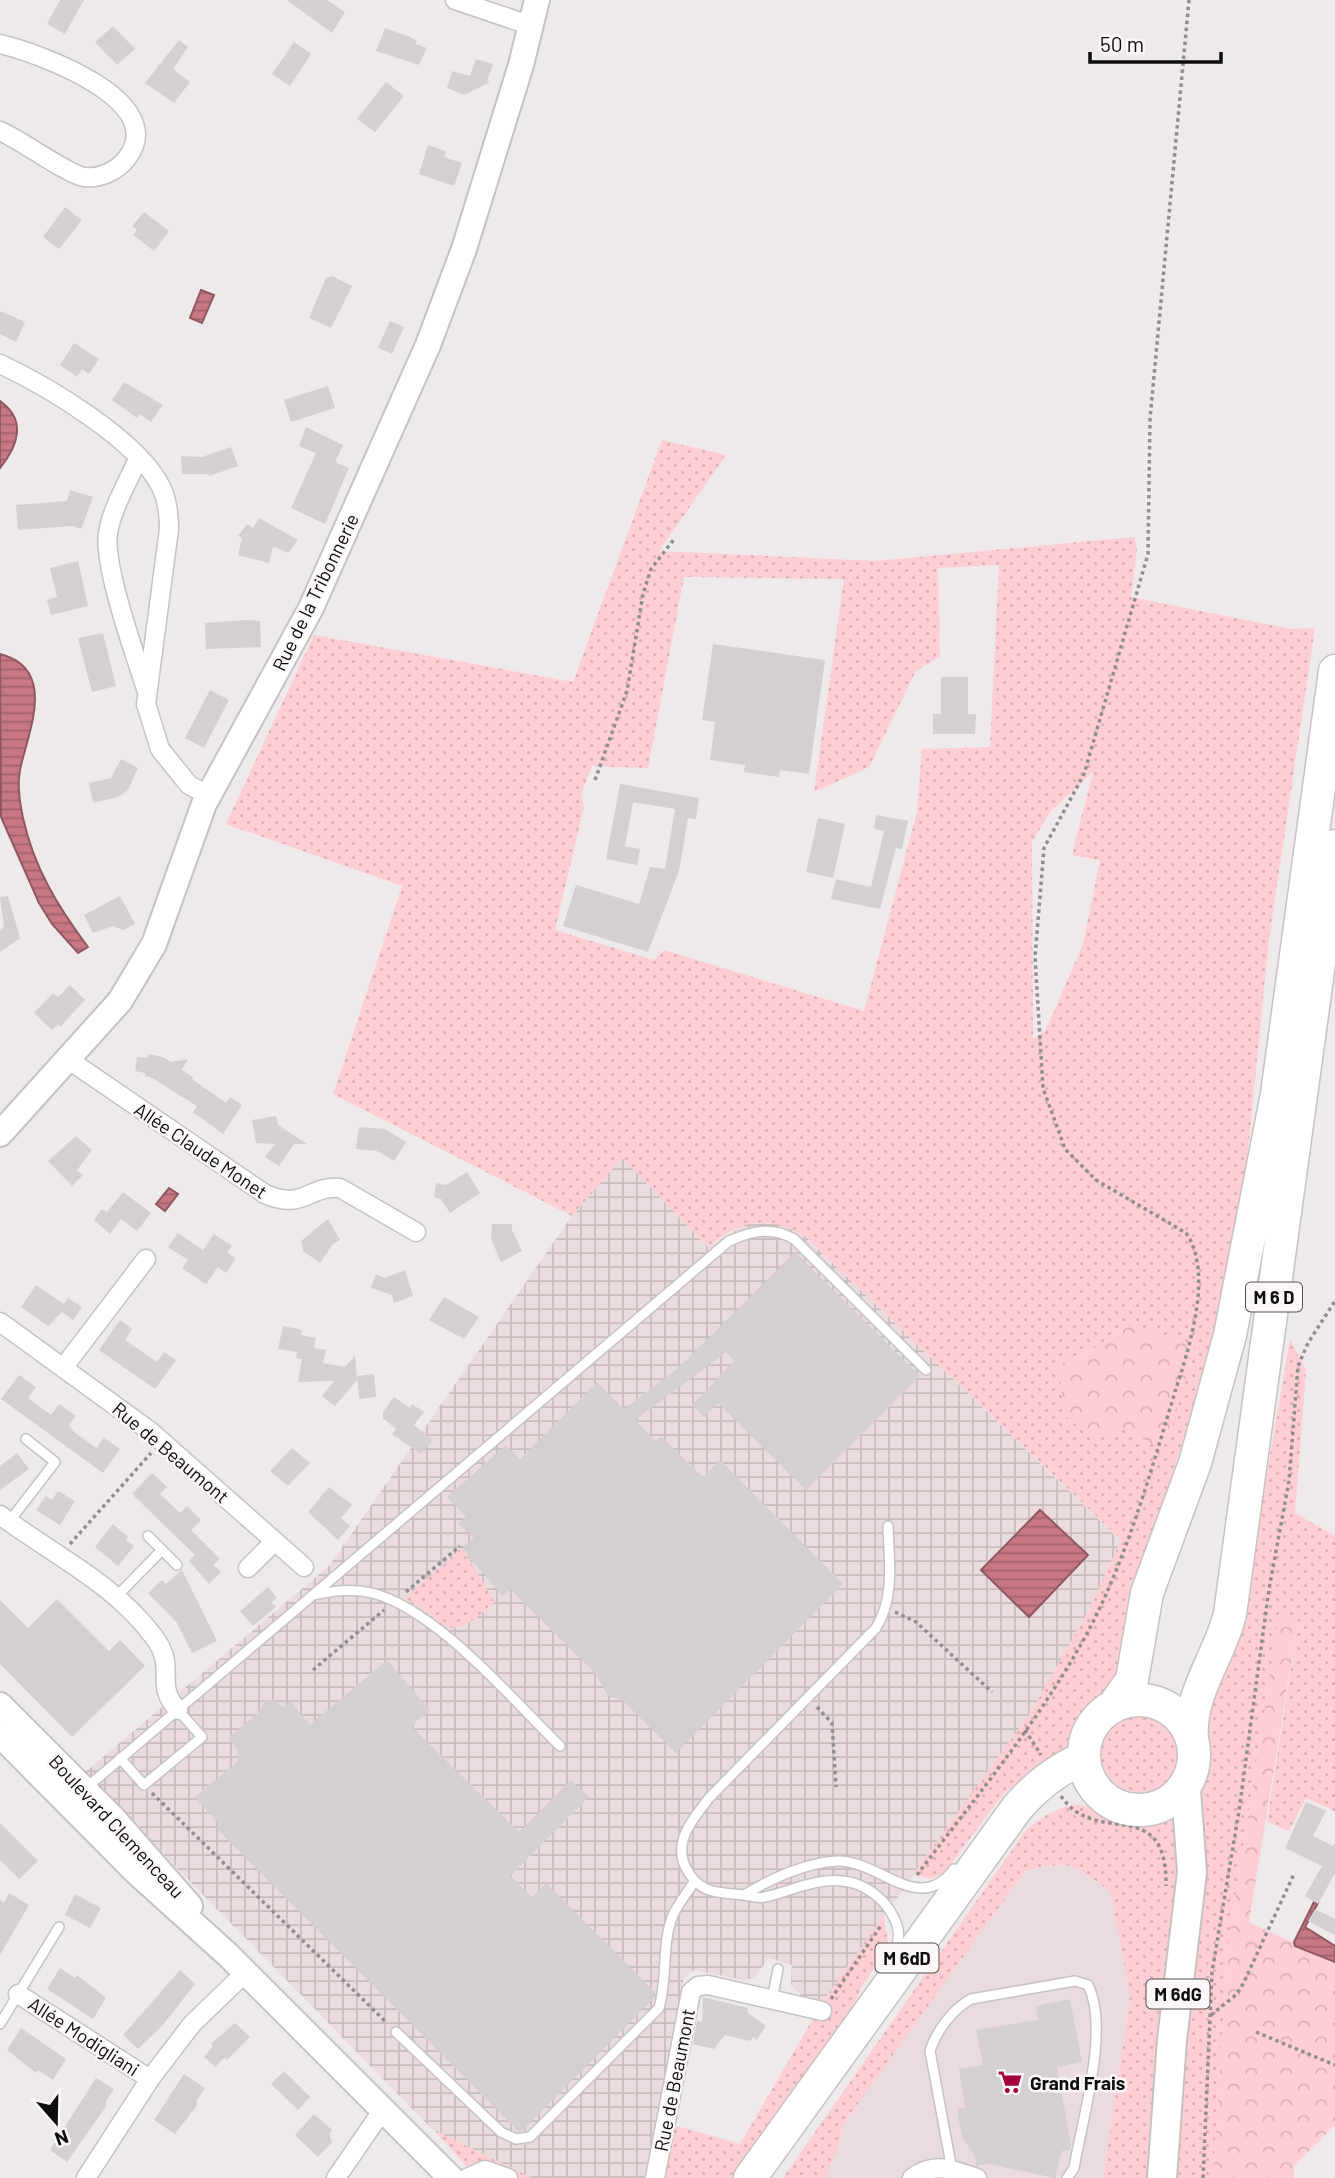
<svg xmlns="http://www.w3.org/2000/svg" width="1335" height="2178" viewBox="0 0 1335 2178" font-family="Barlow,sans-serif">
	<defs>
		<pattern id="industrial-grid" width="8" height="8" patternUnits="userSpaceOnUse" patternTransform="scale(1.75)"><rect width="8" height="8" fill="#eadcde"/><path d="M0 4h8M4 0v8" fill="none" stroke="#c8bcbd"/></pattern>
		<pattern id="green-dots" width="8" height="8" patternUnits="userSpaceOnUse" patternTransform="scale(1.75)"><rect width="8" height="8" fill="#feced4"/><path d="M2 2h.1M6 6h.1" fill="none" stroke="#d8b0b5" stroke-width="1.8" stroke-linecap="round"/></pattern>
		<pattern id="forest-crowns" width="20" height="18" patternUnits="userSpaceOnUse" patternTransform="scale(1.75)"><rect width="20" height="18" fill="#feced4"/><path d="M2 6a3 3 0 1 1 6 0M12 15a3 3 0 1 1 6 0" fill="none" stroke="#d8b0b5"/></pattern>
		<pattern id="water-rules" width="6" height="5" patternUnits="userSpaceOnUse" patternTransform="scale(1.75)"><rect width="6" height="5" fill="#c87885"/><path d="M0 2.5h6" fill="none" stroke="#a1616b"/></pattern>
	</defs>
	<rect width="100%" height="100%" fill="#eee9ea"/>
	<path fill="#eadcde" d="M1058,1862L1086,1871L1111,1892L1130,1996L1103,2178H826L841,2139L842,2126L1025,1871Z"/>
	<path fill="url(#industrial-grid)" d="M622,1157L708,1247L746,1224L782,1223L805,1236L1121,1541L1089,1610L1031,1712L824,2000H805L791,1984L792,1965L769,1958L754,1978L744,1980L694,1970L684,1978L644,2178H532L433,2130L84,1773L329,1566L572,1216Z"/>
	<path fill="url(#green-dots)" fill-rule="evenodd" d="M662,440L726,455L659,551L876,561L1134,537L1137,550L1131,597L1291,629L1315,628L1269,939L1245,1181L1210,1352L1169,1486L1128,1597L1119,1683L1080,1720L1070,1747L1004,1793L944,1873L931,1879L913,1874L1031,1712L1089,1610L1121,1540L805,1236C765,1214 742,1220 708,1247L622,1158L572,1216L333,1094L402,886L226,824L314,635L573,682ZM999,565L990,747L922,749L917,812L864,1011L664,950L654,960L555,930L584,806L581,794L592,766L648,768L684,577L844,579L814,792L869,767L916,671L940,656L938,568ZM1093,772L1072,855L1100,860L1083,944L1045,1032L1033,1039L1032,842L1050,812ZM1127,1324L1151,1444L1128,1428L1058,1365L1101,1345Z
		M1290,1339L1306,1370L1295,1513L1335,1536V1811L1306,1798L1289,1831L1267,1822L1298,1622L1280,1611L1228,1945L1213,2178H1103L1130,1996L1111,1893C1075,1863 1070,1859 1025,1871L842,2126L841,2139L826,2178H783L1026,1830C1043,1816 1067,1799 1090,1807C1108,1812 1124,1823 1143,1823C1163,1824 1183,1817 1202,1812L1200,1794L1206,1778L1209,1751L1203,1714L1240,1633Z
		M462,1548L495,1602C446,1646 453,1626 405,1598Z
		M1101 1753a40 40 0 1 1 80 0a40 40 0 1 1-80 0Z
		M883,1916L888,1941L880,1960L862,1986L846,2022L735,2178H644L656,2120L740,2144L824,2000Z
		M434,2130L532,2178H477Z"/>
	<path fill="url(#forest-crowns)" d="M1127,1324L1195,1345L1170,1435L1151,1444L1128,1428L1093,1439L1065,1416L1058,1365L1101,1345Z
		M1280,1610L1298,1621L1249,1922L1335,1962V2125L1294,2166V2178H1213L1228,1945Z"/>
	<path fill="url(#water-rules)" stroke="#905861" stroke-width="2" d="M201,290L214,295L202,323L190,318Z
		M0,401C27,420 18,446 0,468Z
		M0,654C59,669 27,734 20,770C17,785 20,804 23,818C34,868 58,907 88,947L78,953L52,924L39,903L1,817Z
		M169,1188L178,1194L165,1211L156,1204Z
		M1040,1510L1088,1555L1029,1617L981,1570Z
		M1314,1902L1318,1903L1305,1927L1335,1946V1962L1295,1946L1294,1942Z"/>
	<path fill="#d4cfd0" d="M60,0H84L65,34L47,24Z
		M287,0H327L345,12L332,33Z
		M113,26L135,49L117,65L95,42Z
		M385,28L410,37L417,41L415,44L427,48L419,65L376,51Z
		M179,40L188,47L173,69L190,82L174,103L145,83Z
		M294,42L311,54L290,86L272,74Z
		M476,59L493,64L487,81L490,82L464,95L447,88L452,71L470,76Z
		M386,82L404,96L375,132L357,119Z
		M428,145L446,151L444,157L462,163L454,186L419,174Z
		M65,207L82,220L59,249L43,237Z
		M144,212L169,231L154,251L133,235L137,230L132,226Z
		M332,276L352,286L331,328L309,318L326,278Z
		M0,311L25,322L16,342L0,334Z
		M390,321L404,327L392,354L378,348Z
		M74,343L99,359L89,374L82,369L77,377L60,365Z
		M124,382L163,405L151,422L140,414L137,418L112,400Z
		M328,386L335,408L291,422L284,400Z
		M306,427L343,445L335,462L349,468L325,524L291,508L316,453L299,446Z
		M231,447L238,466L209,476V474H182L181,456L202,457Z
		M70,490L93,497L81,529L73,526L18,530L16,505L67,501Z
		M259,518L298,540L288,553L273,546L269,563L238,555L242,538L238,536L247,524L253,528Z
		M78,561L88,606L51,615L47,600L57,597L50,568Z
		M248,620L260,621L261,647L206,649L205,623Z
		M103,633L116,686L92,692L78,638Z
		M713,644L825,660L809,774L780,770L779,777L744,772L745,765L710,760L715,722L702,720Z
		M941,677H968V714H976L975,734H933V714H941Z
		M210,690L229,700L204,748L185,738Z
		M121,759L138,768L128,790L118,797L93,803L89,783L111,778Z
		M620,784L699,798L696,819L688,818L679,871L648,952L563,926L576,885L639,904L650,867L665,869L675,809L633,802L625,846L640,849L637,865L606,859Z
		M876,815L908,821L902,849L896,848L880,909L831,899L836,879L871,887L884,831L874,829Z
		M818,818L845,824L833,878L806,872Z
		M8,896L20,938L0,952V930L4,927L0,897Z
		M120,896L135,924L123,930L113,926L93,933L84,915Z
		M70,985L85,1000L60,1027L58,1024L52,1030L34,1013L53,993L58,997Z
		M148,1054L163,1057L171,1062L188,1059L182,1070L193,1077L192,1079L226,1103L230,1097L242,1105L223,1134L193,1112L197,1106L152,1078L145,1076V1073L135,1071L137,1057L147,1058Z
		M276,1116L278,1125L307,1144H294L279,1166L265,1157L275,1144L256,1143L252,1120Z
		M359,1127L385,1129L406,1142L394,1161L377,1151L356,1149Z
		M76,1136L92,1150L77,1170L83,1175L72,1186L48,1161Z
		M467,1172L480,1193L450,1213L441,1199L434,1197L436,1183L446,1185Z
		M123,1192L151,1213L137,1231L121,1219L110,1234L94,1220L102,1209L107,1212Z
		M328,1219L340,1240L333,1244L320,1263L303,1251L301,1241Z
		M492,1224H512V1230L522,1251L501,1262L491,1239Z
		M178,1233L203,1250L214,1234L232,1246L227,1252L236,1258L226,1273L218,1267L206,1284L182,1268L188,1260L168,1247Z
		M795,1252L920,1376L806,1490L718,1403L704,1417L692,1405L734,1361L726,1352L635,1420L656,1441L661,1436L703,1477L720,1460L843,1584L676,1753L623,1701L607,1695L596,1674L510,1589L502,1596L462,1548L474,1538L458,1523L466,1517L447,1497L506,1445L520,1459L597,1382L624,1409L678,1368Z
		M405,1270L413,1296L394,1303L392,1295L371,1288L376,1274L385,1278Z
		M36,1285L64,1304L68,1298L82,1307L73,1320L62,1312L48,1326L21,1307Z
		M444,1297L479,1317L464,1339L429,1320Z
		M120,1320L132,1329L125,1340L157,1362L164,1352L176,1360L155,1389L99,1350Z
		M283,1326L302,1330L301,1335L316,1338L314,1348L326,1350L323,1363L345,1367L355,1355L357,1380L335,1406L322,1396L334,1381L298,1382L302,1359L296,1358L297,1352L278,1349Z
		M374,1374L376,1397L359,1399L357,1376Z
		M19,1375L36,1387L28,1398L51,1415L59,1404L76,1416L69,1425L74,1432L96,1448L104,1438L120,1449L103,1473L1,1399Z
		M394,1397L410,1408L412,1404L424,1412L414,1425L433,1440L421,1454L392,1434L396,1429L383,1418V1412Z
		M292,1448L310,1463L288,1486L270,1471Z
		M17,1453L29,1469L0,1490V1466Z
		M152,1473L167,1487L160,1494L180,1513L187,1506L201,1520L191,1530L220,1559L213,1565L221,1572L209,1584L189,1561L195,1555L132,1494Z
		M329,1487L352,1505L341,1518L350,1526L338,1540L308,1512Z
		M58,1491L75,1501L60,1525L36,1510L46,1496L52,1500Z
		M113,1524L128,1537L126,1540L134,1546L118,1566L95,1547Z
		M182,1570L217,1641L192,1653L177,1623L148,1593L162,1580L166,1584Z
		M268,1587L277,1598L271,1602L276,1607L253,1626L240,1611Z
		M57,1599L109,1651L120,1640L145,1666L72,1737L0,1664V1600L28,1628Z
		M387,1660L430,1710L411,1726L519,1832L571,1780L589,1797L510,1876L532,1897L546,1883L655,1992L654,1998L522,2131L519,2132L216,1828L220,1825L195,1797L237,1762L238,1750L228,1738L257,1714L266,1700H273L283,1707L290,1701L310,1725Z
		M1306,1802L1326,1811L1313,1836L1333,1846L1335,1843V1873L1318,1904L1305,1896L1322,1866L1285,1848Z
		M0,1823L38,1861L19,1879L0,1860Z
		M9,1893L29,1905L0,1955V1900L4,1903Z
		M75,1894L101,1908L90,1928L65,1915Z
		M1315,1909L1335,1919V1935L1308,1921Z
		M60,1968L75,1978L77,1975L106,1998L93,2019L47,1989Z
		M180,1970L195,1984L162,2026L138,2049L123,2035Z
		M703,1997L748,2008L747,2012L766,2026L756,2041L754,2037L750,2041L725,2035L714,2049L693,2044L697,2021L702,2022Z
		M1070,1999L1082,2062L1057,2067L1071,2146L1070,2150L1062,2151L1055,2178L988,2164L976,2166L975,2156L962,2137L957,2109L965,2108L959,2069L983,2065L976,2030L1038,2020L1036,2006Z
		M235,2023L250,2037L227,2060L224,2058L215,2067L204,2057L213,2046L211,2044Z
		M21,2028L66,2059L53,2080L38,2070L36,2073L7,2050Z
		M284,2071L310,2097L298,2110L271,2084Z
		M184,2074L205,2088L196,2102L198,2104L175,2134L154,2120Z
		M96,2078L114,2089L105,2103L107,2105L67,2162L50,2150Z
		M314,2114L332,2130L329,2134L332,2142L318,2157L295,2135Z"/>
	<g fill="none" stroke-linecap="round" stroke-linejoin="round">
		<g stroke="#c6c2c2" stroke-width="12">
			<path id="lane" d="M9,1522L55,1462L26,1439
				M888,1526C889,1562 895,1597 876,1628L710,1797C695,1816 672,1841 686,1868C700,1895 717,1892 744,1895C751,1896 758,1899 765,1897C791,1891 816,1878 843,1881C864,1883 884,1898 893,1916C902,1932 900,1946 889,1960
				M148,1536L177,1565
				M313,1595C333,1591 352,1588 372,1593C436,1609 512,1699 560,1746
				M116,1597L162,1550
				M120,1758L144,1785L202,1737L178,1710
				M86,1788L729,1241C752,1231 771,1226 794,1239L926,1370
				M744,1895C770,1879 805,1863 836,1861C879,1859 919,1917 954,1869
				M772,2000L778,1969
				M0,2024L59,1927
				M396,2032L501,2132L516,2139L530,2137L659,2008C668,1978 661,1945 673,1915C678,1904 687,1893 694,1882
				M952,2170L930,2051C936,2031 953,2009 971,1999L1075,1981L1088,1985C1110,2028 1082,2120 1074,2168L1067,2178"/>
		</g>
		<g stroke="#c6c2c2" stroke-width="21">
			<path id="street" d="M455,0L532,26
				M0,44C39,53 171,101 127,158C117,171 100,179 84,177C67,174 21,140 0,131
				M0,364C47,386 138,440 161,487C168,501 169,515 169,529L146,704L160,749L189,785L208,795
				M138,459C128,482 112,508 108,533C103,566 135,654 146,689
				M69,1060L265,1194C304,1211 309,1185 340,1188L416,1232
				M0,1322L150,1431L304,1567
				M63,1368L146,1259
				M0,1515C53,1555 113,1582 154,1637C178,1669 153,1683 178,1710
				M248,1568L274,1542
				M18,1994L150,2079
				M86,2178L150,2079L192,2024L245,1973
				M336,2178L382,2111
				M467,2178L485,2170L508,2178
				M655,2178L691,1992L698,1986L708,1985L822,2011
				M912,2178C935,2161 952,2170 977,2178"/>
		</g>
		<g stroke="#c6c2c2" stroke-width="28">
			<path id="secondary" d="M0,1134L120,1001L154,944L204,804L311,608L428,345L464,249L521,65L537,0
				M0,1705L113,1818L190,1906
				M0,1735L135,1871L227,1954L451,2178"/>
		</g>
		<g stroke="#c6c2c2" stroke-width="32">
			<path id="primary" d="M1162,2178L1172,2040L1192,1872L1186,1790L1190,1777"/>
		</g>
		<g stroke="#c6c2c2" stroke-width="35">
			<path id="highway" d="M1084 1755a55 55 0 1 1 110 0a55 55 0 1 1-110 0Z
				M1113,1707L1132,1680L1147,1593L1195,1463L1230,1335L1277,1094L1335,671
				M1192,1740C1188,1694 1219,1658 1230,1614L1335,846
				M750,2178L1017,1808C1036,1786 1057,1769 1084,1758"/>
		</g>
		<path stroke="#918e8f" stroke-width="3.5" stroke-dasharray="3.5 3.5" stroke-linecap="butt" d="M595,780L627,691L643,594L651,569L675,538
			M70,1544L151,1453
			M406,1592L460,1546
			M895,1612L916,1622L992,1692
			M313,1670L384,1610
			M817,1707L832,1723L836,1787
			M1025,1730L1041,1755
			M152,1793L387,2023
			M1061,1796C1096,1849 1167,1792 1166,1886
			M917,1875C978,1794 1046,1713 1093,1622C1130,1548 1151,1470 1175,1392C1189,1348 1214,1273 1186,1233L1096,1180L1065,1149L1043,1088L1035,957L1044,848L1084,774L1148,554L1150,419L1189,0
			M831,1999L882,1924
			M1211,2015L1237,1994L1243,1984L1294,1874
			M1256,2032L1335,2065
			M1203,2178L1212,1972L1239,1811L1269,1589L1289,1481L1298,1366L1308,1343L1335,1301"/>
		<use href="#lane" stroke="#fff" stroke-width="9"/>
		<use href="#street" stroke="#fff" stroke-width="18"/>
		<use href="#secondary" stroke="#fff" stroke-width="24"/>
		<use href="#primary" stroke="#fff" stroke-width="28"/>
		<use href="#highway" stroke="#fff" stroke-width="32"/>
	</g>
	<defs>
		<g id="supermarket-bare" transform="scale(1.89)"><path d="M-6-5.5h2.5l.6 2H6L4.5 2H-2.5L-4.4-4H-6ZM-1.5 3.2a1.3 1.3 0 1 0 .1 0ZM3 3.2a1.3 1.3 0 1 0 .1 0Z" fill="#a1033f" stroke="#fbf7f7" stroke-width="2.5" paint-order="stroke"/></g>
	</defs>
	<g fill-rule="evenodd">
		<use href="#supermarket-bare" x="1010" y="2082"/>
	</g>
	<g text-anchor="middle" dominant-baseline="central" stroke-width="5" stroke-linejoin="round" paint-order="stroke">
		<g fill="#fbf7f7" stroke="#555353" stroke-width="2">
			<rect x="1246" y="1282.5" width="56" height="29" rx="5"/>
			<rect x="875.5" y="1943.5" width="63" height="29" rx="5"/>
			<rect x="1146.5" y="1979.5" width="63" height="29" rx="5"/>
		</g>
		<g font-size="18" font-weight="bold" fill="#0e0d0d">
			<text x="1274" y="1297">M 6 D</text>
			<text x="907" y="1958">M 6dD</text>
			<text x="1178" y="1994">M 6dG</text>
		</g>
		<g font-size="19" fill="#0e0d0d" stroke="#fbf7f7">
			<text transform="translate(315 592) rotate(-64)">Rue de la Tribonnerie</text>
			<text transform="translate(201 1150) rotate(34)">Allée Claude Monet</text>
			<text transform="translate(171 1452) rotate(40)">Rue de Beaumont</text>
			<text transform="translate(117 1826) rotate(47)">Boulevard Clemenceau</text>
			<text transform="translate(84 2036) rotate(33)">Allée Modigliani</text>
			<text transform="translate(674 2080) rotate(-79)">Rue de Beaumont</text>
		</g>
		<g font-size="19" font-weight="bold" fill="#0e0d0d" stroke="#fbf7f7" text-anchor="start">
			<text x="1030" y="2082">Grand Frais</text>
		</g>
	</g>
	<g transform="translate(56 2122) rotate(160)" stroke="#fbf7f7" stroke-width="5" paint-order="stroke">
	<path d="M0-5L12 26L0 18L-12 26Z" fill="#0e0d0d"/>
	<text y="-10" font-size="19" font-weight="bold" text-anchor="middle" fill="#0e0d0d">N</text>
	</g>
	<path d="M1090 52v10h131v-10" fill="none" stroke="#0e0d0d" stroke-width="3.5"/>
	<text x="1100" y="52" font-size="21" fill="#0e0d0d" stroke="#fbf7f7" stroke-width="5" paint-order="stroke">50 m</text>
</svg>
